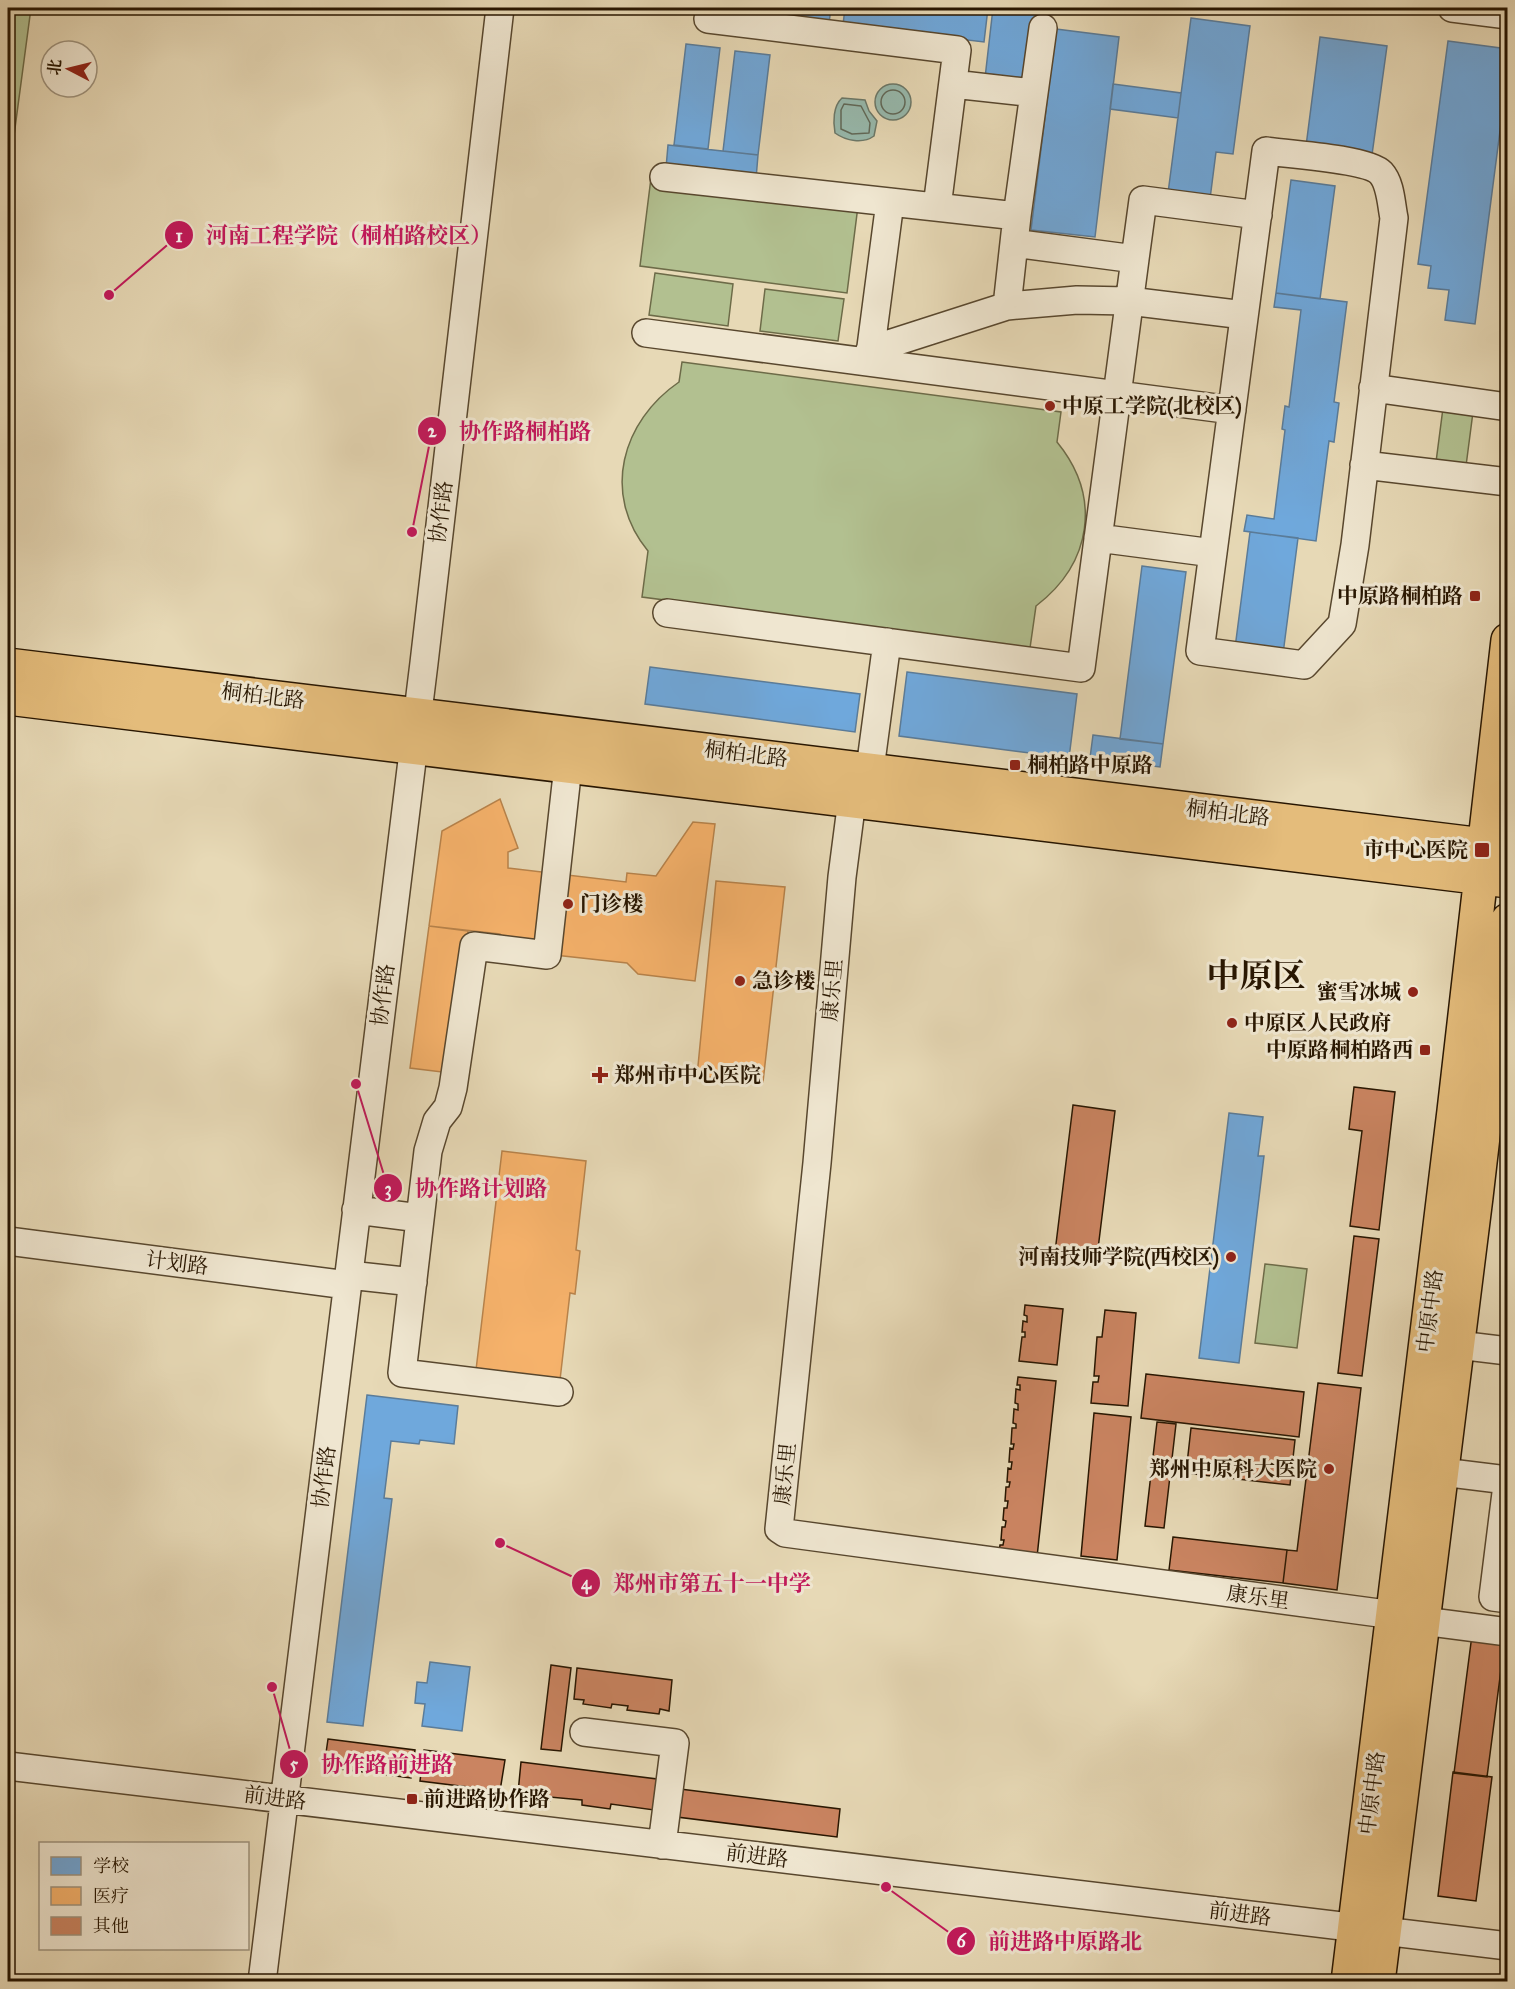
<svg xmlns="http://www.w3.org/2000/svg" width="1515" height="1989" viewBox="0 0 1515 1989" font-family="'IM FELL Great Primer','Noto Serif SC',serif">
	<rect width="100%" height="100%" fill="#e7d9b6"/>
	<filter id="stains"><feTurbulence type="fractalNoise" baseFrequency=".00333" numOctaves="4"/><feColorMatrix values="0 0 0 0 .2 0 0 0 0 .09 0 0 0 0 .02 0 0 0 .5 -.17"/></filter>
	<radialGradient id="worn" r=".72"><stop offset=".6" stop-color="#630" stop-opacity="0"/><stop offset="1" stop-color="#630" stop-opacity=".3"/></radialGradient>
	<path fill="#b2c090" stroke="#6d6b48" stroke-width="1.5" d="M8,8H31L11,158L8,157Z
		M651,178L858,206L847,293L640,266Z
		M655,273L733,284L728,326L649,315Z
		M765,289L844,299L838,341L760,331Z
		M682,362L1061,412L1057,442C1102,497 1092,563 1036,606L1030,648L642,597L648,551C601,494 622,421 679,382Z
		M1443,408L1473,412L1466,466L1436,462Z
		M1265,1264L1307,1269L1297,1348L1255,1343Z"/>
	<path fill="#97baae" stroke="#6b7869" stroke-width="1.5" d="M875 102a18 18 0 1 1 36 0a18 18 0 1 1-36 0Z
		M842,98L865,100L869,111L877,121L874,136C863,144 846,141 835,133C833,122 833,106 842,98Z"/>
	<path fill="#6fa8dc" stroke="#5a7c9a" stroke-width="1.5" d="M699,8H831L829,23Z
		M845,8H988L984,42L843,25Z
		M993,8L1039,10L1030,83L985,78Z
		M1191,18L1250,26L1233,154L1216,152L1210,199L1168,193Z
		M1056,29L1119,37L1095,237L1031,230Z
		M1320,37L1387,46L1371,162L1305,154Z
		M1448,41L1508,49V95L1504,100L1475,324L1445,320L1449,290L1428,288L1431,266L1418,264Z
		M686,44L720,48L708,149L674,145Z
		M735,51L770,55L758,155L723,151Z
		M1113,84L1181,93L1178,118L1110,109Z
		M668,145L758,155L756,179L666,168Z
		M1291,180L1335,186L1320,299L1276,293Z
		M1276,293L1347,302L1334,402L1339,403L1334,442L1329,441L1316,541L1244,531L1247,515L1274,519L1285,430L1282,429L1285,406L1289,407L1301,310L1274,307Z
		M1250,532L1298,538L1283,654L1235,648Z
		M1142,566L1186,572L1163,744L1120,739Z
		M650,667L860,694L855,732L645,704Z
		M907,672L1077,694L1069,758L899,736Z
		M1093,735L1163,744L1160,767L1090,758Z
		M1229,1113L1263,1117L1258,1156H1264L1239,1363L1199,1358Z
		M367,1395L458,1406L454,1444L420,1440L419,1444L391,1441L384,1498L392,1499L363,1726L327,1722Z
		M430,1662L470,1667L462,1731L422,1726L425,1704L415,1703L417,1682L427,1683Z"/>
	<path fill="#f6b26b" stroke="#b8834b" stroke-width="1.5" d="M500,799L518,848L508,852V868L626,882L627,873L656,876L693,822L715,824L695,981L638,974L627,963L518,951L500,934L429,926L442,831Z
		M716,881L785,887L763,1082L697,1076Z
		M429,926L468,931L450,1073L410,1068Z
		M502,1151L586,1161L576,1250L580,1251L575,1294L570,1293L560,1380L476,1370Z"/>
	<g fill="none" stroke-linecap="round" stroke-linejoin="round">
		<path stroke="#606858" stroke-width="1.5" d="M881 102a12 12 0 1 1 24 0a12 12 0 1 1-24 0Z
			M844,104L861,106L870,123L869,133L852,134L841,129V110Z"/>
	</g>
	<path fill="#ca8461" stroke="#281601" stroke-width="1.5" d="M1354,1087L1395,1092L1379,1230L1350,1226L1362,1131L1349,1129Z
		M1073,1105L1115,1111L1097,1257L1055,1252Z
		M1354,1236L1379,1239L1362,1376L1338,1373Z
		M1025,1305L1063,1309L1057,1365L1019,1361L1022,1337H1025V1332H1022L1023,1321L1027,1322V1316L1024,1315Z
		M1105,1310L1136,1313L1128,1406L1091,1403L1093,1382H1098L1099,1376H1094L1097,1337H1102Z
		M1146,1374L1304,1392L1299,1437L1141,1418Z
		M1018,1377L1056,1381L1037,1557L999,1553L1000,1545H1003L1004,1540H1001L1002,1527H1005L1006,1521L1003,1520L1004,1508H1007L1008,1501H1005L1006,1487H1009L1010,1482H1007L1008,1468L1011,1469L1012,1462H1009L1010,1448L1013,1449L1014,1444H1011L1012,1428H1016V1424L1013,1423L1014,1409L1018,1410V1404L1015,1403L1016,1389L1020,1390V1385H1017Z
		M1318,1383L1361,1388L1337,1590L1283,1583L1287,1550L1297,1551Z
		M1094,1413L1131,1417L1117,1560L1081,1556Z
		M1157,1422L1176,1424L1164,1528L1145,1526Z
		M1191,1428L1295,1440L1290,1485L1186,1473Z
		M1173,1537L1287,1550L1283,1583L1169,1570Z
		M1472,1635L1505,1639L1487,1777L1454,1773Z
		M551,1665L571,1668L561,1751L541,1749Z
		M577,1668L672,1680L669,1711L660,1709L659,1714L627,1710L628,1706L612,1704L611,1708L583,1704L584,1700L574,1699Z
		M328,1739L415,1750L411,1778L324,1767Z
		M424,1750L505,1760L500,1791L420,1781Z
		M521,1762L657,1779L654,1810L611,1804L610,1809L582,1805V1800L550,1797V1801L529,1798L530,1794L518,1793Z
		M1453,1772L1492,1777L1476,1901L1438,1896Z
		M680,1789L840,1809L837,1837L677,1817Z"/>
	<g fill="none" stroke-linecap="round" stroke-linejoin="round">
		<g stroke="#58472e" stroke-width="30">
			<path id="minor" d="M1452,8L1508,15
				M708,19L957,50L937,207
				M953,84L1034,93
				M1266,151C1288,154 1368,159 1381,173C1391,184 1391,204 1394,218L1355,545L1342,624L1304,665L1200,651Z
				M664,177L1017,216L1007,306
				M1017,216L1043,28
				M1135,259L1143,200L1258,215
				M646,333L1232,410
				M870,350L1007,306L1077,300L1129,301L1244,315
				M869,362L890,202
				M1373,388L1508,407
				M1364,465L1508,482
				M1098,538L1213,553
				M667,613L1081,668L1135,259L1014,243
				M870,769L887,642
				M852,800L842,877L817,1163L779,1529L785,1533L1394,1615
				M356,1210L420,1218
				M8,1241L347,1285
				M349,1275L413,1282
				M1458,1345L1508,1351
				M559,1392L402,1373L428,1151L437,1121L448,1107L453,1088L474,946L547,955L568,766
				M1442,1472L1507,1480
				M1508,1477L1493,1597L1508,1599
				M1423,1621L1508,1632
				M584,1732L675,1743L662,1845
				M8,1766L1508,1946
				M262,1982L424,663L500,8"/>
		</g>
		<g stroke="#281601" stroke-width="36">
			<path id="major" d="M8,665L1508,848
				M8,698L1508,881
				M1348,1982L1454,1111L1508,640
				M1378,1982L1476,1197L1508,920"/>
		</g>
		<use href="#minor" stroke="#efe6d0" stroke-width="27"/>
		<use href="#major" stroke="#e4bc7b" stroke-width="33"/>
	</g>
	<g fill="#8f2418" stroke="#efe6d0" stroke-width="2">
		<circle cx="1050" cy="406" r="6"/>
		<rect x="1469" y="590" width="12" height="12" rx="3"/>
		<rect x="1009" y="759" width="12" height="12" rx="3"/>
		<rect x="1474" y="842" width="16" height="16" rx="3"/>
		<circle cx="568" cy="904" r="6"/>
		<circle cx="740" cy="981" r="6"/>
		<circle cx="1413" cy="992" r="6"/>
		<circle cx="1232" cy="1023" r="6"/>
		<rect x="1419" y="1044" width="12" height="12" rx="3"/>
		<path d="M597 1066h6v6h6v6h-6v6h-6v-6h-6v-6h6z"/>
		<circle cx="1231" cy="1257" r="6"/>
		<circle cx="1329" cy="1469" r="6"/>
		<rect x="406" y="1793" width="12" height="12" rx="3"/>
	</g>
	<g text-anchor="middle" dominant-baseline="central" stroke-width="6" stroke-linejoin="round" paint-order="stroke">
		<g font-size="21" font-weight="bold" fill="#281601" stroke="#efe6d0" text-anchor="start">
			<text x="1062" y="406">中原工学院(北校区)</text>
			<text x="1463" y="596" text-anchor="end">中原路桐柏路</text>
			<text x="1027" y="765">桐柏路中原路</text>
			<text x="1468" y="850" text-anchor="end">市中心医院</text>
			<text x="580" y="904">门诊楼</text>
			<text x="752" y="981">急诊楼</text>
			<text x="1401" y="992" text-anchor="end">蜜雪冰城</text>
			<text x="1244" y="1023">中原区人民政府</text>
			<text x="1413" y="1050" text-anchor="end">中原路桐柏路西</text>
			<text x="614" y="1075">郑州市中心医院</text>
			<text x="1219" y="1257" text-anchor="end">河南技师学院(西校区)</text>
			<text x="1317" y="1469" text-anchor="end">郑州中原科大医院</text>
			<text x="424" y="1799">前进路协作路</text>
		</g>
		<g font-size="21" fill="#281601" stroke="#efe6d0">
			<text transform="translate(441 512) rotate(-83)">协作路</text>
			<text transform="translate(263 696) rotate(7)">桐柏北路</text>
			<text transform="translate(746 754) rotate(7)">桐柏北路</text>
			<text transform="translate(1228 813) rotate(7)">桐柏北路</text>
			<text transform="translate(832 990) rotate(-85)">康乐里</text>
			<text transform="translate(383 995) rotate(-83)">协作路</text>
			<text transform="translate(177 1263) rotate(7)">计划路</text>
			<text transform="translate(1430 1311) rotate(-83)">中原中路</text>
			<text transform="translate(785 1474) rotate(-84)">康乐里</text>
			<text transform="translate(324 1477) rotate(-83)">协作路</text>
			<text transform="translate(1258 1597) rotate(8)">康乐里</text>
			<text transform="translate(1372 1793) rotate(-83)">中原中路</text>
			<text transform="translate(275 1798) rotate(7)">前进路</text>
			<text transform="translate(757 1856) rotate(7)">前进路</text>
			<text transform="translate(1240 1914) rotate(7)">前进路</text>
		</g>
		<g font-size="33" font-weight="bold" fill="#281601" stroke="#efe6d0">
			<text x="1256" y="976">中原区</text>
		</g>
	</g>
	<path fill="none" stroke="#c2185b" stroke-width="2" d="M109 295L179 235M412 532L432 431M356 1084L388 1188M500 1543L586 1583M272 1687L294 1764M886 1887L961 1941"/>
	<g fill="#c2185b" stroke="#efe6d0" stroke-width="2">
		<circle cx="109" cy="295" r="6"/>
		<circle cx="412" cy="532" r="6"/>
		<circle cx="356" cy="1084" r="6"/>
		<circle cx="500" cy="1543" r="6"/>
		<circle cx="272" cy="1687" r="6"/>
		<circle cx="886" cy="1887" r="6"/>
		<circle cx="179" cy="235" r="15"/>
		<circle cx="432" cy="431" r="15"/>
		<circle cx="388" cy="1188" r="15"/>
		<circle cx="586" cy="1583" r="15"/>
		<circle cx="294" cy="1764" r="15"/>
		<circle cx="961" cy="1941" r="15"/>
	</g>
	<g font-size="18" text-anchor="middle" font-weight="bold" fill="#fff">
		<text x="179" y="242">1</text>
		<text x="432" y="437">2</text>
		<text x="388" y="1195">3</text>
		<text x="586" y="1589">4</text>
		<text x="294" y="1770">5</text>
		<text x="961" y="1947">6</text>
	</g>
	<g font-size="22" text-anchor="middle" font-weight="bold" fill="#c2185b" stroke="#efe6d0" stroke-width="6" stroke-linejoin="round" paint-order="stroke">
		<text x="349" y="243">河南工程学院（桐柏路校区）</text>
		<text x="525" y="439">协作路桐柏路</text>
		<text x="481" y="1196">协作路计划路</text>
		<text x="712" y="1591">郑州市第五十一中学</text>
		<text x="387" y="1772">协作路前进路</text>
		<text x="1065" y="1949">前进路中原路北</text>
	</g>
	<rect width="1515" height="1989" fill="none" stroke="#e7d9b6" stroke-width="30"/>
	<rect x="9" y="9" width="1497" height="1971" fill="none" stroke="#281601" stroke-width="3"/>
	<rect x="15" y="15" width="1485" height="1959" fill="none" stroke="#281601" stroke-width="1.5"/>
	<rect x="39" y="1842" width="210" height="108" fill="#efe6d0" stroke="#9f937d" stroke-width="1.5"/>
	<rect x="51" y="1857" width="30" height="18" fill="#6fa8dc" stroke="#9f937d" stroke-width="1.5"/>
	<text x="93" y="1872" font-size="18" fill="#281601">学校</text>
	<rect x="51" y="1887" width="30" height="18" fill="#f6b26b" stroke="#9f937d" stroke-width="1.5"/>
	<text x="93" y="1902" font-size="18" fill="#281601">医疗</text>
	<rect x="51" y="1917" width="30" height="18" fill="#ca8461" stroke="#9f937d" stroke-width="1.5"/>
	<text x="93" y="1932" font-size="18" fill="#281601">其他</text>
	<g transform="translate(69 69) rotate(277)"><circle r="28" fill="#efe6d0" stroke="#9f937d" stroke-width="1.5"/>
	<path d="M0-4.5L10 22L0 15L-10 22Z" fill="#8f2418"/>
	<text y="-9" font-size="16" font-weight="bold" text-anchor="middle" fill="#281601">北</text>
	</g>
	<rect width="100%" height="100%" filter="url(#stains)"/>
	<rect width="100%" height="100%" fill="url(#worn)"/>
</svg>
